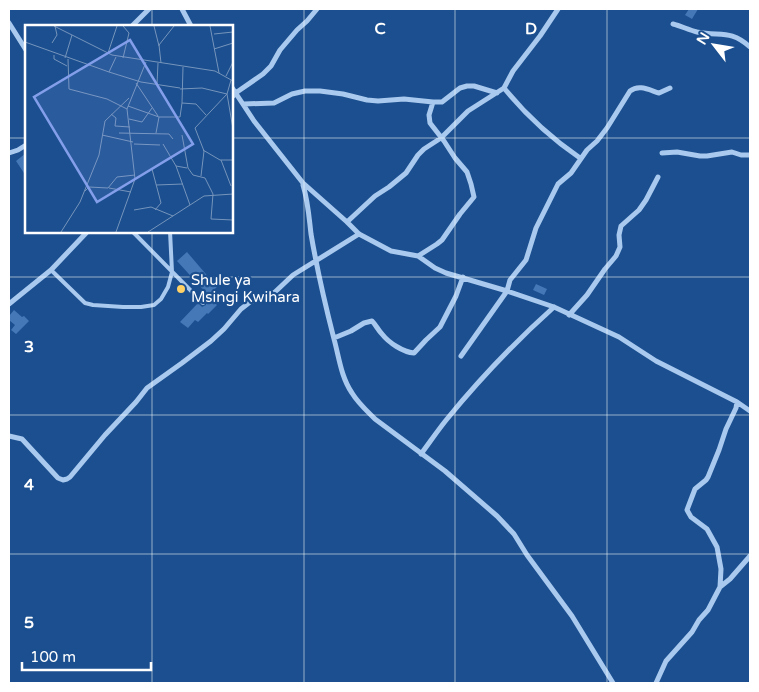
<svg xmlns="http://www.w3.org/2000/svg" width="759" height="692" viewBox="0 0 759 692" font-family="'Varela Round',sans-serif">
	<rect width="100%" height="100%" fill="#1b4f8f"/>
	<path fill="#4478b7" d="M689,9H698L692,19L685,15Z
		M26,153V176L16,161Z
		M187,252L217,287L208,295L177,261Z
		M536,284L547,289L544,295L533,290Z
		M206,295L217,305L208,314L207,313L198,322L195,320L188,328L180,322L198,303L202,307L206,305V302L203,298Z
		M14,310L22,317L24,316L29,321L16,334L11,330L15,325L9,320V316Z"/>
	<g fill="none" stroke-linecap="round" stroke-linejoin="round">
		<path stroke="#a9c9ee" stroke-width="4" d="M132,231L203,303
			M51,270L85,303L93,305L123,307H141L154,305L161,299L168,287L172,272L170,231"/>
		<path stroke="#a9c9ee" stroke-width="5" d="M182,9L191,26
			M9,23L26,50
			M673,24C681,26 689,30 697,32C720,37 730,29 750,47
			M132,26L149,9
			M231,86L254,121L303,183L347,222L359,234L391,251L418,256L435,268L446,273L507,291L554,307L619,337L656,361L737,402L750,411
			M504,88C526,115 551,138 580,158
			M231,98L237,92L263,74L271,66L280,50L297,30L307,21L317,9
			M244,104L274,103L292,94L305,91H320L343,94L367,100L378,101L404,99L433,102H442L460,88L467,86H474L497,93
			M9,153L18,150L26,145
			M662,153L677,152L700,156H707L732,152L741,155H750
			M303,185C308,201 309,217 311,234C317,269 325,304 334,339C339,357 341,377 352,393C358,403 367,411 375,419L445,471L497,516L514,534L527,555L572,616L613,683
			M347,222L375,196L389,187L406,173L418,155L424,149L441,138L468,111L504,88L513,71L540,36L558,9
			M418,256L437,244L442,240L460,214L474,197L471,184L467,172L455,158L444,141L430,123L429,115L433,102
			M9,304L51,270L88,231
			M569,315L587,295L605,269L616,256L620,247L619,235L621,226L639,210L646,200L658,177
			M334,338L351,331L364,323L372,321C376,325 378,330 382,334C389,343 403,352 414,353L426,340L440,327L456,296L463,277
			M461,356L507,291L510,280L526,260L536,228L558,184L571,173L587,150L597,141L607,128L630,91C639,84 649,90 659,93L670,88
			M9,436L22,439L58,478L63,480L67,479L70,477L105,435L136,402L147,388L182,363L211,341L224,329L241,309L250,302L275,292L293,275L359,234
			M421,454C430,442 438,430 447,419C479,380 516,341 554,307
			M720,587L730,579L750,556
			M656,683L666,661L692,632L699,620L708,610L720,587L721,569L717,547L707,529L691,517L687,510L695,489L706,480L708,477L719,450L726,429L736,408L737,402"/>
	</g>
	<path fill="none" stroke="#fff" stroke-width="1" stroke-opacity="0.55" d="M152,9V26M304,9V683M455,9V683M607,9V683M9,138H26M231,138H750M152,231V683M9,277H750M9,415H750M9,554H750"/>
	<circle fill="#ffd166" stroke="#1b4f8f" stroke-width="2" cx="181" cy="289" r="5"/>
	<g text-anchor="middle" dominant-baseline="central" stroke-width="4.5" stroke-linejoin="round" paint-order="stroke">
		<g font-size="15" fill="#fff" stroke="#1b4f8f" text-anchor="start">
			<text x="191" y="280">Shule ya<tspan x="191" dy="17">Msingi Kwihara</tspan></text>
		</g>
	</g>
	<g transform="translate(25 25)">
		<rect width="208" height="208" fill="#1b4f8f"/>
		<path fill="none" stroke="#7695bc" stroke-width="1" d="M29,1L87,30L190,46L208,56M98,1L104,8L98,33M129,1L134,21M185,1L194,48M189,9L208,7M0,17L84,47L91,32M27,18L32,10L30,1M189,24L208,18M83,28L92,1M29,30V34L42,41M40,33L47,10M43,34L44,64L82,74L102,84M136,38L134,20L149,1M158,42L157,78L171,79L181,90M84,47L116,57L155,63M201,51L208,37M111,58L133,91M132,59L133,38M155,64L177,63L202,69M202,69L208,104M103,81L134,92H155L157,78M86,89L91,93L90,101L105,102M104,94L117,97L127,83M94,108L144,109L148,114M131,108L134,92M77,110L108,117M157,110L163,143L168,150L180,153L188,169L186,194L208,195M109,119L135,120M138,119L151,141L162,143M178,125L195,135H208M196,135L206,161M151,141L165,180M127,144L136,178L130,185M176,151L179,126L170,103L202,69L206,55M131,160L158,159M84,163L106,167M60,166L64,162L83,163L92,152L110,150M109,185L126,182L148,191M36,207L55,177L74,130L80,96L104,73M91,207L110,154L102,84L121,37M123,207L179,171L208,169"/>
		<path fill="#839eea" fill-opacity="0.15" stroke="#839eea" stroke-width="2.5" d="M105,15L168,119L72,177L9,72Z"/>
		<rect width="208" height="208" fill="none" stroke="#fff" stroke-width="2.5"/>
	</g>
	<g font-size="16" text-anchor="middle" font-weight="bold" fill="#fff" stroke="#1b4f8f" stroke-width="4.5" stroke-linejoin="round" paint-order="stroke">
		<text x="380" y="34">C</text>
		<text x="531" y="34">D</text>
		<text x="29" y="352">3</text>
		<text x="29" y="490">4</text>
		<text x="29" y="628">5</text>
	</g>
	<rect width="759" height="692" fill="none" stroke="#ffffff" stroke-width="20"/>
	<g transform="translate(714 45) rotate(301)" stroke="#1b4f8f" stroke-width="4" paint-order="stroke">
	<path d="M0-4L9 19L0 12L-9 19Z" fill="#ffffff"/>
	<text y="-8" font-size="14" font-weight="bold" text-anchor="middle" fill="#ffffff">N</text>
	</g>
	<path d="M22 662v8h129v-8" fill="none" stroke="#ffffff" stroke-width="2.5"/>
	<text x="30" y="662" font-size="15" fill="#ffffff" stroke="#1b4f8f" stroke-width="4" paint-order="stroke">100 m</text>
</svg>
